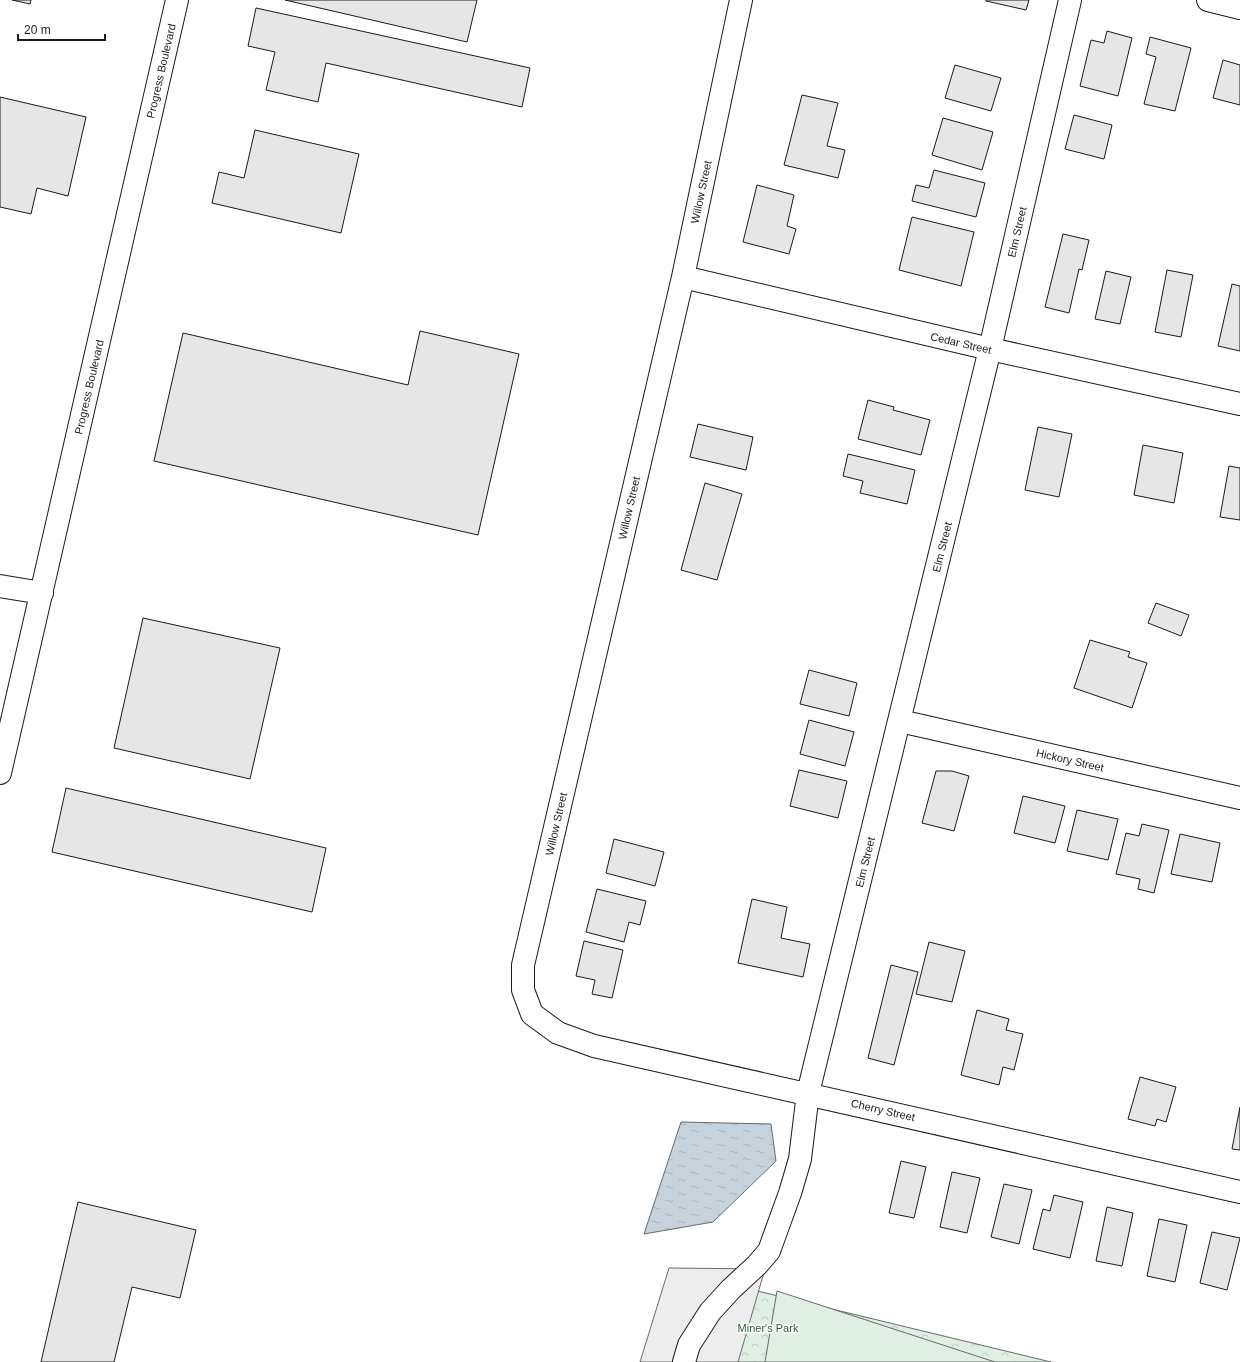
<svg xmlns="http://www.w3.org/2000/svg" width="1240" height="1362" viewBox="0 0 1240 1362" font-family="Arial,sans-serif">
	<defs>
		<pattern id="forest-crowns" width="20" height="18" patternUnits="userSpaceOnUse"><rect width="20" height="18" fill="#e0efe3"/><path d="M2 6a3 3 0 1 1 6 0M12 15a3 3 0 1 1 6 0" fill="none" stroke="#c0ccc2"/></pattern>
		<pattern id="water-ripples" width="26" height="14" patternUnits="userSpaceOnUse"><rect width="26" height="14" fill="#c6d2dc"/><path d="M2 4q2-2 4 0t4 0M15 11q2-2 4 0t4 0" fill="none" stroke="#aab4bc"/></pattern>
	</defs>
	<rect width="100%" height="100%" fill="#fff"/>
	<path fill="url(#forest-crowns)" stroke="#6a6a6a" d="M741,1287L1051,1362H726Z"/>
	<path fill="#e0efe3" stroke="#6a6a6a" d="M777,1291L995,1362H765Z"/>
	<path fill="#ededed" stroke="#6a6a6a" d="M669,1268L765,1269L738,1362H640Z"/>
	<path fill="url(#water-ripples)" stroke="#6a6a6a" d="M681,1122L771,1124L776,1161L713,1222L644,1234Z"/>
	<path fill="#e6e6e6" stroke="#1a1a1a" d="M12,0H31L30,4Z
		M285,0H477L467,42Z
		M986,0H1029L1026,10L986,1Z
		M256,8L530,68L522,107L326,63L318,102L266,90L275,52L248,46Z
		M1107,31L1132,38L1118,96L1080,86L1091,40L1104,43Z
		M1150,37L1191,48L1175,111L1144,104L1156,57L1146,54Z
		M1223,60L1240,65V105L1213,98Z
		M955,65L1001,78L991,111L945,98Z
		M802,95L838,103L827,146L845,150L838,178L784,165Z
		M0,97L86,117L68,196L37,188L31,214L0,207Z
		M1074,115L1112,125L1104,159L1065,149Z
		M943,118L993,132L982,170L932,155Z
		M255,130L359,154L341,233L212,203L219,172L244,178Z
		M934,170L985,183L976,217L912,201L916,185L929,188Z
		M757,185L794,195L787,226L796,229L789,254L743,242Z
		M912,217L974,232L961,286L899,270Z
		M1063,234L1089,240L1082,270L1079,269L1069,313L1045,307Z
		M1167,270L1193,275L1181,337L1155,332Z
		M1106,271L1131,277L1120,324L1095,319Z
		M1232,284L1240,286V351L1218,346Z
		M420,331L519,354L478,535L154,461L183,333L408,385Z
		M868,400L894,407L893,410L930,420L921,455L858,439Z
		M698,424L753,437L746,470L690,457Z
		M1038,427L1072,434L1059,497L1025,490Z
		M1143,445L1183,453L1174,503L1134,495Z
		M848,454L915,470L907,504L860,493L863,481L843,476Z
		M1229,466L1240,468V520L1220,517Z
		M705,483L742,494L717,580L681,570Z
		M1156,603L1189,615L1181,636L1148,623Z
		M143,618L280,648L250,779L114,748Z
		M1090,640L1130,652L1128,657L1147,663L1132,708L1074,688Z
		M809,670L857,683L849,716L800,704Z
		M809,720L854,732L845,766L800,754Z
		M799,770L847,781L838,818L790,806Z
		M936,771H952L969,776L954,831L922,823Z
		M66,788L326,848L312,912L52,852Z
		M1023,796L1065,806L1055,843L1014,833Z
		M1077,810L1118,819L1108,860L1067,851Z
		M1142,824L1169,830L1154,893L1138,889L1140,879L1116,874L1126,833L1139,836Z
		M1180,834L1220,843L1212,882L1171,874Z
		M614,839L664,852L655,886L606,873Z
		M597,889L646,901L640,925L629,922L624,942L586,932Z
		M752,899L787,907L781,938L810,944L803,977L738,963Z
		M584,941L623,950L612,998L592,994L595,980L576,976Z
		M929,942L965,951L952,1002L916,994Z
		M891,965L918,972L894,1065L868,1058Z
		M977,1010L1009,1019L1006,1030L1023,1034L1014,1070L1003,1067L999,1085L961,1075Z
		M1140,1077L1176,1087L1166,1122L1157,1119L1155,1126L1128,1119Z
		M1240,1107V1150L1232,1149Z
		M901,1161L926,1167L914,1218L889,1213Z
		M952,1172L980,1178L967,1233L940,1227Z
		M1004,1184L1032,1190L1019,1244L991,1237Z
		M1054,1195L1083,1202L1070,1258L1033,1249L1043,1209L1050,1211Z
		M78,1202L196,1230L180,1298L132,1287L114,1362H41Z
		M1107,1207L1133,1213L1122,1266L1096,1261Z
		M1159,1219L1187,1225L1175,1282L1147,1276Z
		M1212,1232L1240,1238L1227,1290L1200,1283Z"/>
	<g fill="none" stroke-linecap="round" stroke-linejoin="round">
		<g stroke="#1a1a1a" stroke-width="24">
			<path id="minor" d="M741,0L683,277L523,965V990L532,1014L558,1033L594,1046L1240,1192
				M1208,0L1240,8
				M683,277L990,349L1240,404
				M0,586L42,593
				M900,721L1240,798
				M0,773L177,0
				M684,1362L689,1345L710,1312L731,1289L757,1265L769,1251L790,1193L800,1159L808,1093L990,349L1070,0"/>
		</g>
		<use href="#minor" stroke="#fff" stroke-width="22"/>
	</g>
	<g text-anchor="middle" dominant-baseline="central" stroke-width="3" stroke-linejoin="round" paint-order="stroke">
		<g font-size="11" fill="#1a1a1a" stroke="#fff">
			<text transform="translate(161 71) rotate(-77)">Progress Boulevard</text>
			<text transform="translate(701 192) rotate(-78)">Willow Street</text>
			<text transform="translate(1017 232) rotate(-77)">Elm Street</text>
			<text transform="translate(961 343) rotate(13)">Cedar Street</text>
			<text transform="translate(89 387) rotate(-77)">Progress Boulevard</text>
			<text transform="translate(629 508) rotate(-77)">Willow Street</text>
			<text transform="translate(942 547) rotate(-76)">Elm Street</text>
			<text transform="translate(1070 760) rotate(13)">Hickory Street</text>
			<text transform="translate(556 824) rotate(-77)">Willow Street</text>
			<text transform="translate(865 862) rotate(-76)">Elm Street</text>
			<text transform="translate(883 1110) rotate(13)">Cherry Street</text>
		</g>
		<g font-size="11" fill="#2b5a34" stroke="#fff">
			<text x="768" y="1328">Miner's Park</text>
		</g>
	</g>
	<path d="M18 34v6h87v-6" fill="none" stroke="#1a1a1a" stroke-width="2"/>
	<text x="24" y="34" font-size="12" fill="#1a1a1a" stroke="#ffffff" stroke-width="3" paint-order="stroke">20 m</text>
</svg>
